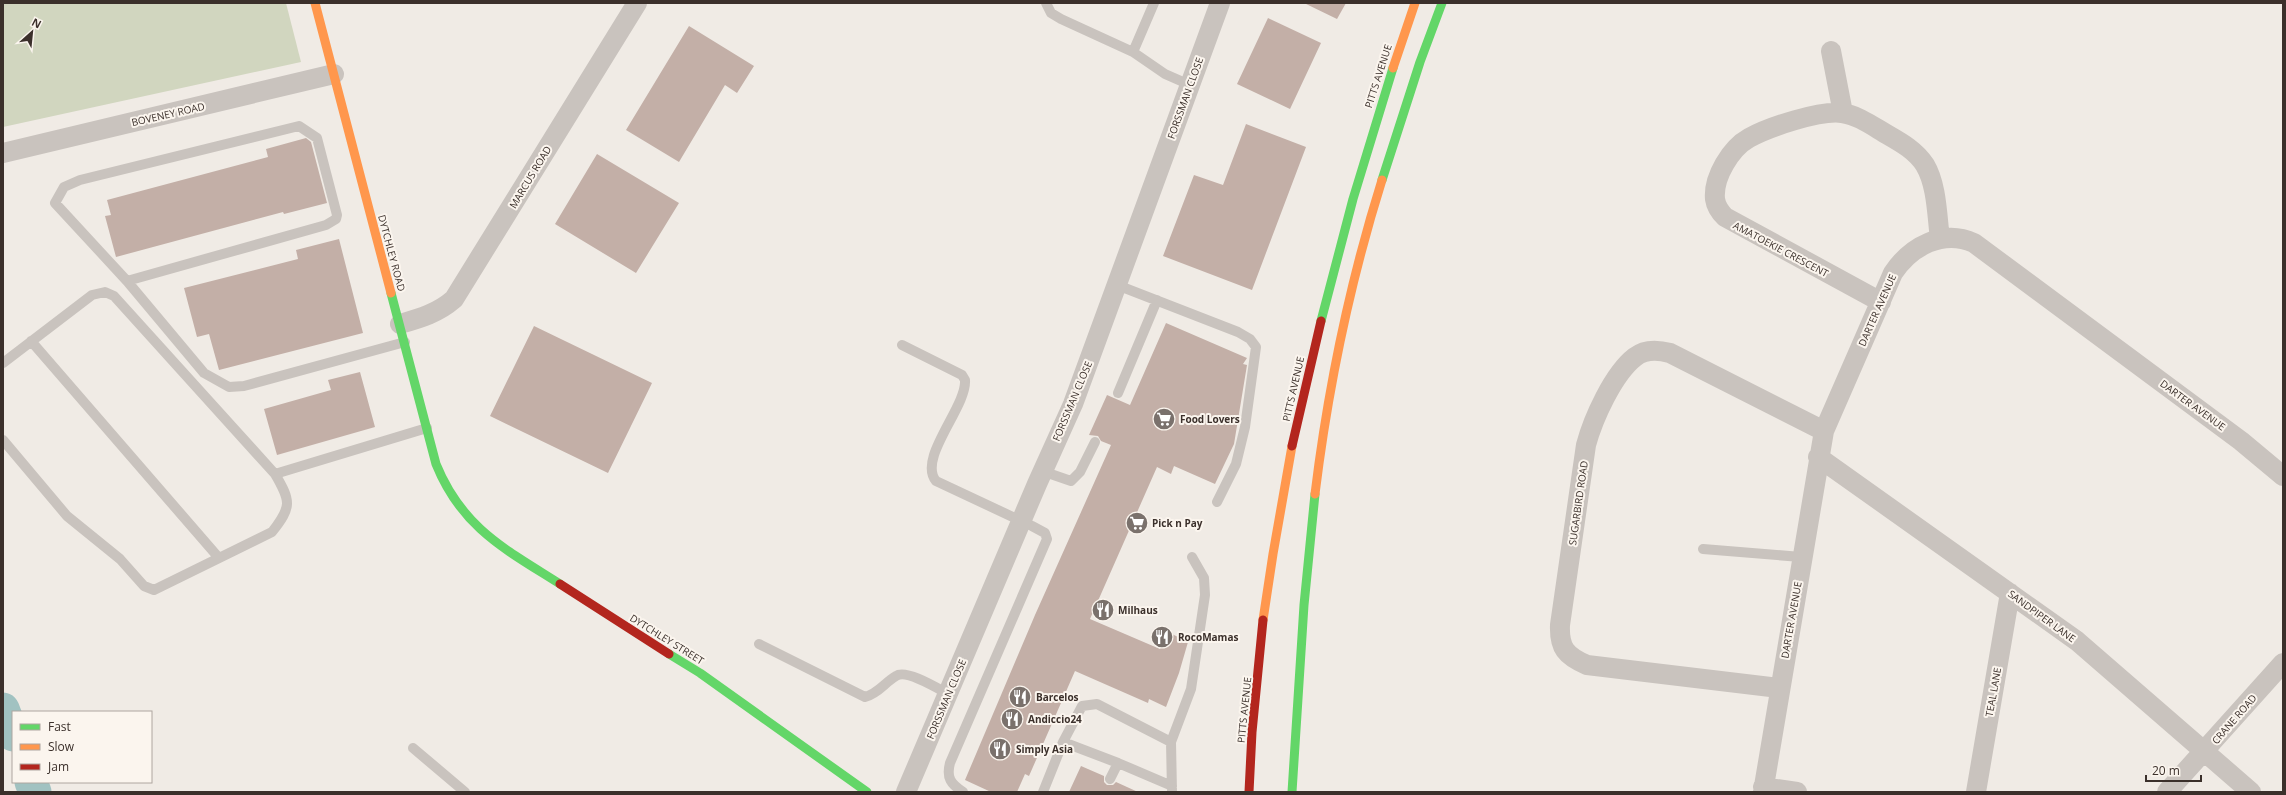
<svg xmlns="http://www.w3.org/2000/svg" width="2286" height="795" viewBox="0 0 2286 795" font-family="'Open Sans',sans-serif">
	<rect width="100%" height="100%" fill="#f0ebe5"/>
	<path fill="#d1d6bf" d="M3,3H286L301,62L3,127Z"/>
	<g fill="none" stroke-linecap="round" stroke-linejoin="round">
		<path stroke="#a1c2c1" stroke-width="33" d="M3,709L13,735
			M31,782L35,792"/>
	</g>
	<path fill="#c3afa7" d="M1304,3H1346L1337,19Z
		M1268,18L1321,43L1290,109L1237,84Z
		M689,26L754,66L737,93L725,85L679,162L626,130Z
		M1246,124L1306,147L1252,290L1163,256L1194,175L1223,185Z
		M306,138L311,142L327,203L284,214L283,212L116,257L105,216L111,215L107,200L268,157L266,149Z
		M597,154L679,203L636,273L555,224Z
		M339,239L363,333L219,370L209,334L197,337L184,288L298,259L296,250Z
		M1166,323L1247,358L1243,364L1247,365L1234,444L1215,484L1174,466L1171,474L1157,467L1090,619L1160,649L1166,631L1188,642L1179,673L1166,707L1149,699L1148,703L1075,671L1029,776L1025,774L1017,792H991L965,780L1035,615L1111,445L1101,441L1098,436L1089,435L1107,395L1130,405Z
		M534,326L652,383L608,473L490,416Z
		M360,372L375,427L277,455L264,409L331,390L328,380Z
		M1081,766L1104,776V782L1107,785H1113L1116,782L1138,792H1069Z"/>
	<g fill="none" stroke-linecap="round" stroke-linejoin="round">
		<path stroke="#c9c3be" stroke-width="10" d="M1046,3L1051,13L1061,19L1133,52
			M1154,3L1133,52L1165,74L1190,85
			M127,281L326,225L336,219L337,215L317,138L299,126L80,180L64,187L55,203L127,281L204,373L229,387L244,386L405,342
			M1117,285L1238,332L1250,339L1256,347L1245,427L1236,464L1217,502
			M31,341L219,558
			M902,345L962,375L965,380C967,407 917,458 936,481L1032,526L1045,533L1047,539L950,763C946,778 951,784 963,792
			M3,363L92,295L105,292L114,296L275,474
			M1118,393L1157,300
			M3,440L67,516L120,559L144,586L154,590L272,532C292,507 291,501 275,474L427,428
			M1042,471L1071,481L1080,472L1095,442
			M1703,549L1801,557
			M759,644L865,697C879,693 884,683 896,676C906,669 937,688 948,694
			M1063,742L1118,763L1110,779
			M413,748L465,792
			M1118,763L1172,786
			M1043,792L1063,742L1082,706L1097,704L1171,742
			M1172,792L1171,742L1191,689L1205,595L1204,578L1192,557"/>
		<path stroke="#c9c3be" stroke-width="20" d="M1831,51L1843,113
			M3,153L334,74
			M1881,302L1725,217C1720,212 1716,206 1715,199C1713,177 1731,148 1749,138C1769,127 1820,110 1842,113C1858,115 1874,127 1888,135C1902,143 1916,151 1925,165C1937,185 1937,216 1940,239
			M400,324C421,318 438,313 454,299L637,3
			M1818,457L2077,641L2251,792
			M1779,688L1587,665C1566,656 1559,648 1560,625L1586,445C1593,419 1613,374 1635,357C1645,349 1659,350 1670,353L1824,431
			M1763,787L1797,792
			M906,792L1037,484L1073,404L1220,3
			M1763,792L1824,431L1893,273C1911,246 1943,229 1974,243L2241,441L2283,476
			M1976,792L2010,593
			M2167,792L2283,663"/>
		<path stroke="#63d668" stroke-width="9" d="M1382,180L1420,62L1442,3
			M391,293L436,464C462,528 505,549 560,584
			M1321,321L1353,199L1393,68
			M669,654L700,673L867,792
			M1292,792L1304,605L1315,494"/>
		<path stroke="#ff974d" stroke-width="9" d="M315,3L391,293
			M1393,68L1415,3
			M1315,494C1328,388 1350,282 1382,180
			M1263,620L1273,554L1292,446"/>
		<path stroke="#b3261e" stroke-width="9" d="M1292,446L1321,321
			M560,584L669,654
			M1249,792L1252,732L1263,620"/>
	</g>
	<defs>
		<g id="supermarket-disc" transform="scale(1.15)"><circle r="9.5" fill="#7a716c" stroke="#fbf5ee"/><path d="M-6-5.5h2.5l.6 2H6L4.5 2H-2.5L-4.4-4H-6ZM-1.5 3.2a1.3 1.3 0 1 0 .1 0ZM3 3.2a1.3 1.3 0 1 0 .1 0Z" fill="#fff"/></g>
		<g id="restaurant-disc" transform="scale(1.15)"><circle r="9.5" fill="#7a716c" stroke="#fbf5ee"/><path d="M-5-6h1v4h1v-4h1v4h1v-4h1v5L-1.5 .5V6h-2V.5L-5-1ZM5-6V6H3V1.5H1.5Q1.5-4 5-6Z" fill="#fff"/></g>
	</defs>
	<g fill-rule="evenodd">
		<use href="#supermarket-disc" x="1164" y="419"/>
		<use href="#supermarket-disc" x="1137" y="523"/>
		<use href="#restaurant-disc" x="1103" y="610"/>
		<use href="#restaurant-disc" x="1162" y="637"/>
		<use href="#restaurant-disc" x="1020" y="697"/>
		<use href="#restaurant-disc" x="1012" y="719"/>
		<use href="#restaurant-disc" x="1000" y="749"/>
	</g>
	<g text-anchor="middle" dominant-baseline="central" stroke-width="4" stroke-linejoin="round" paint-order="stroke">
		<g font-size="10" fill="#3b302b" stroke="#fbf5ee">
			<text transform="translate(1378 76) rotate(-72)">PITTS AVENUE</text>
			<text transform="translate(1185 98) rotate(-70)">FORSSMAN CLOSE</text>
			<text transform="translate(168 114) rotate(-13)">BOVENEY ROAD</text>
			<text transform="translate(530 177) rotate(-59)">MARCUS ROAD</text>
			<text transform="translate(1781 249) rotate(28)">AMATOEKIE CRESCENT</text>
			<text transform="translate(392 253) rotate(75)">DYTCHLEY ROAD</text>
			<text transform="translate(1877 310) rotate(-66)">DARTER AVENUE</text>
			<text transform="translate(1293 389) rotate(-77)">PITTS AVENUE</text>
			<text transform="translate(1072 401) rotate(-67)">FORSSMAN CLOSE</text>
			<text transform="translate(2193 405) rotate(36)">DARTER AVENUE</text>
			<text transform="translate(1578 503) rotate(-82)">SUGARBIRD ROAD</text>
			<text transform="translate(2042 616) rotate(36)">SANDPIPER LANE</text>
			<text transform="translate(1791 620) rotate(-80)">DARTER AVENUE</text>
			<text transform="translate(667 639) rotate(32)">DYTCHLEY STREET</text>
			<text transform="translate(1993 692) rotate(-80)">TEAL LANE</text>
			<text transform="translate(946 699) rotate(-67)">FORSSMAN CLOSE</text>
			<text transform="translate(1244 710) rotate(-84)">PITTS AVENUE</text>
			<text transform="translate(2234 719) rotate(-49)">CRANE ROAD</text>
		</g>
		<g font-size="10" font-weight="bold" fill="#3b302b" stroke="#fbf5ee" text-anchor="start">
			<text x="1180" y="419">Food Lovers</text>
			<text x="1152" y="523">Pick n Pay</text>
			<text x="1118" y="610">Milhaus</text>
			<text x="1178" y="637">RocoMamas</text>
			<text x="1036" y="697">Barcelos</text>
			<text x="1028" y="719">Andiccio24</text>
			<text x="1016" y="749">Simply Asia</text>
		</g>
	</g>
	<rect width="2286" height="795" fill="none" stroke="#3b302b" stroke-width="8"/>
	<rect x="12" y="711" width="140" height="72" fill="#fbf5ee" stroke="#aea6a0"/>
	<rect x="20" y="724" width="20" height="6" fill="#63d668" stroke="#aea6a0"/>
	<text x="48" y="731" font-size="12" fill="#3b302b">Fast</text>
	<rect x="20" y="744" width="20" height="6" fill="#ff974d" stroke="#aea6a0"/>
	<text x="48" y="751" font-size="12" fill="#3b302b">Slow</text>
	<rect x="20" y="764" width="20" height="6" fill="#b3261e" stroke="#aea6a0"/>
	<text x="48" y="771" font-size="12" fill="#3b302b">Jam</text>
	<g transform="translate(32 32) rotate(27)" stroke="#fbf5ee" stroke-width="3" paint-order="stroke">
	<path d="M0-3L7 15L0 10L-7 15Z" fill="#3b302b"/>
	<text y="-6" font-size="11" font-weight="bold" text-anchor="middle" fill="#3b302b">N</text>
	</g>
	<path d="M2146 775v6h55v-6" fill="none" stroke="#3b302b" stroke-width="2"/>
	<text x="2152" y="775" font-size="12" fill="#3b302b" stroke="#fbf5ee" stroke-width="3" paint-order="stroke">20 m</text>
</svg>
